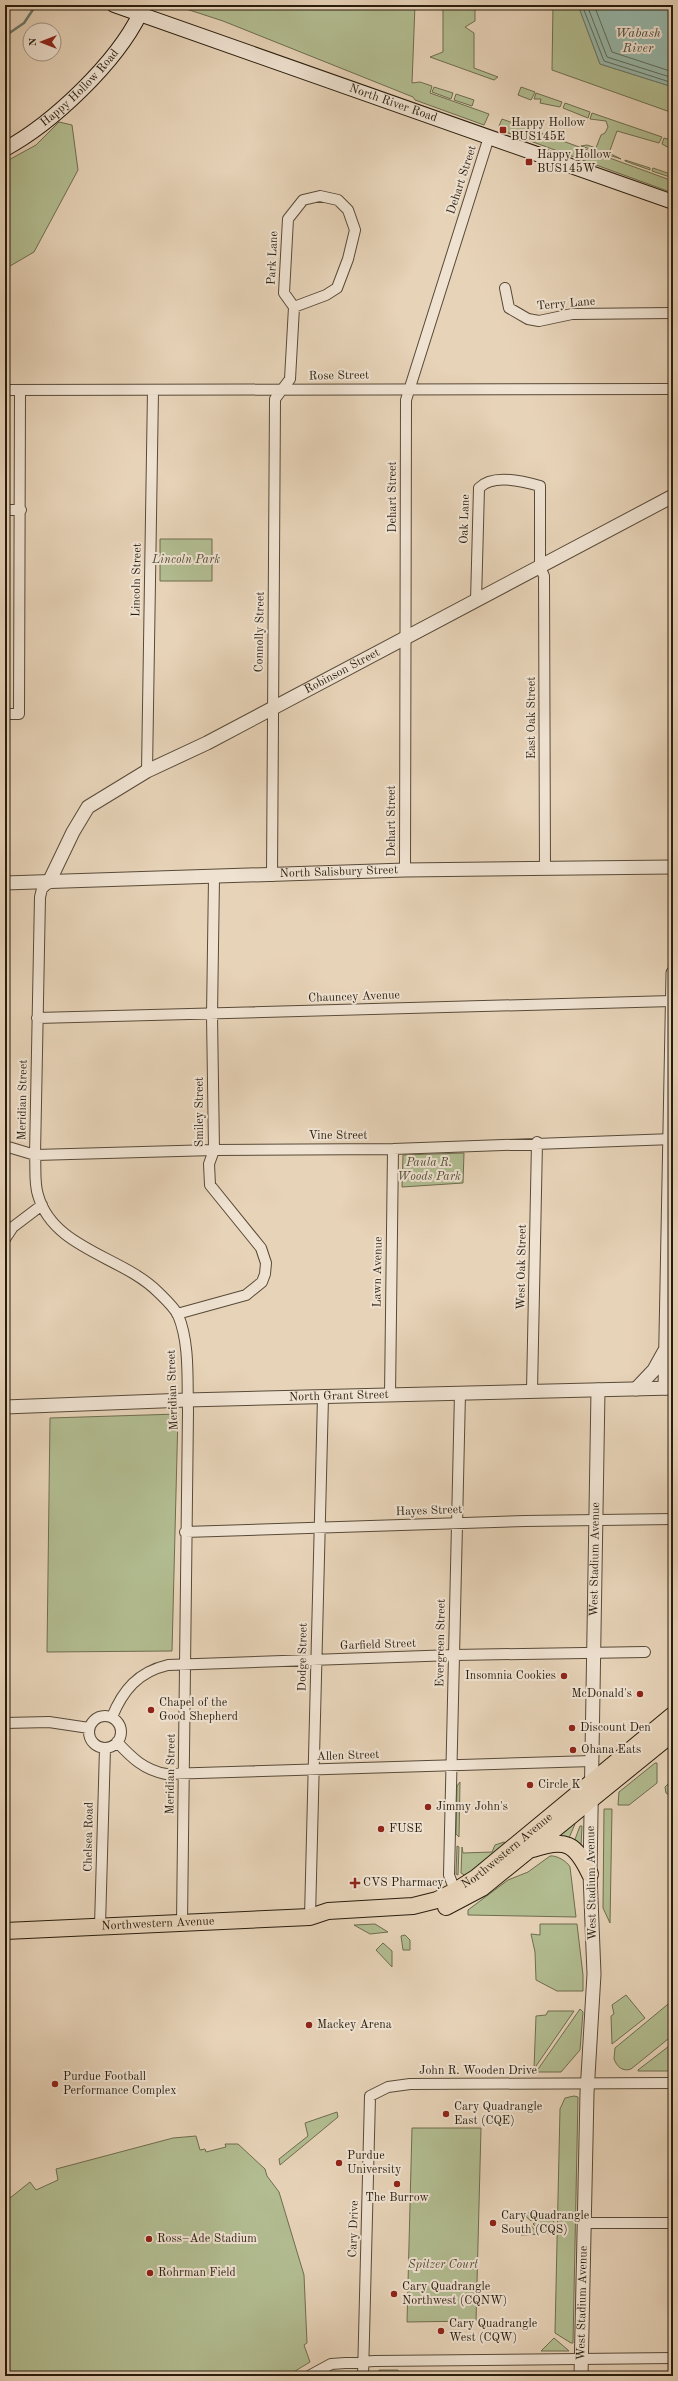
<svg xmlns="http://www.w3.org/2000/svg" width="678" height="2381" viewBox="0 0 678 2381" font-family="'Old Standard TT',serif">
	<rect width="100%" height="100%" fill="#e7d3b8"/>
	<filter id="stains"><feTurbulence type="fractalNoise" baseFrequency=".005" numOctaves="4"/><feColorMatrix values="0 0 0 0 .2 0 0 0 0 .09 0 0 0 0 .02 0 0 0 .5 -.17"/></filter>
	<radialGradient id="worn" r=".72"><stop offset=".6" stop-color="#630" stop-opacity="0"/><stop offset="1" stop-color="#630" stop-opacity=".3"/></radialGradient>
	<path fill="#b2bd91" stroke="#6e6d4f" d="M174,5H415L412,83L420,82L432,86L430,93L489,114L484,125L415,100L413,97L223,21Z
		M443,5H475V21L465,27L474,33V68L498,77L494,80L430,57L443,52Z
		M553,5H578L600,64L673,87V113L552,70Z
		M434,87L453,93L451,99L432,92Z
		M521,87L535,92L531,100L518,95Z
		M536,93L562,102L560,107L540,103L541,99H534Z
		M456,94L474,100L472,106L454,100Z
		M565,103L590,112L588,118L563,108Z
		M592,113L662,137L659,143L617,131L609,153L621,159L581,146L587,145L596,148L601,135L605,133L608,127L606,121L590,119Z
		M502,119L673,181V193L500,130L499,126Z
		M59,122L72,125L78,170L34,252L5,269V162L36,145Z
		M664,138L673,141V150L662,144Z
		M625,160L650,168V170L625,161Z
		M653,168L673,175V178L652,171Z
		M160,539H212V581H160Z
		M464,1153L463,1183L402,1187L403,1155Z
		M178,1414L172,1651L47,1652L50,1418Z
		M655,1763H657V1783L629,1805H618L619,1792Z
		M673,1779V1798L666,1793L665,1787Z
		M460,1782L459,1837L456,1834L457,1786Z
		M604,1809H612L610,1923L603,1908Z
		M573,1824H575L569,1838L560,1837L559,1835Z
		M580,1826H582L581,1847L574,1842Z
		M504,1842L506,1843L466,1876L461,1873L462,1847L463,1853L492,1852L495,1845Z
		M457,1846L459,1847L458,1875L456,1874Z
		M550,1856C556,1855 567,1861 570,1867L576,1917L468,1915V1910L508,1880L528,1872Z
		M375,1924L388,1932L370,1934L354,1925Z
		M540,1924H577L583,1975V1991H557L536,1980L535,1952L531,1934L540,1935Z
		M405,1935L410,1940V1950H403L401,1936Z
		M383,1943L392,1951V1967L376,1950Z
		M626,1995L645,2018L612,2044L611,2016L614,2014L612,2005Z
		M673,2000V2035L631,2069C623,2072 617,2067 614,2059L615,2048Z
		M580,2009L583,2012L580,2050L561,2072H536Z
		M548,2011H574L534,2069L536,2016L546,2015Z
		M673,2043V2071H638V2070Z
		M574,2096L578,2097L573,2343H571L555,2333L560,2109L565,2098Z
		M337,2112L338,2117L280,2165L279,2159L308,2136L305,2123Z
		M412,2128H481L476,2321L407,2322Z
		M196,2136L200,2150L205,2149L206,2152L226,2147L225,2144H238L265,2169L267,2176L279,2192L304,2275L307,2343L304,2345L310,2362L287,2376H5V2202L30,2182L36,2190L58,2180L56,2169L173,2138Z
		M522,2213H541L531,2221Z
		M543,2215H554L553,2233H543L533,2224Z
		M531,2226L540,2234L521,2235Z
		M554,2338L568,2350L569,2351H541Z
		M379,2370H398L400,2376H378Z"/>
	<path fill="#97b8ab" stroke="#6b7a6c" d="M578,5H673V87L600,64Z"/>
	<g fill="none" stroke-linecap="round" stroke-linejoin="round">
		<path stroke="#606a5c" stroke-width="1" d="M582,5L604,61L673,83
			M587,5L607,57L673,78
			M594,5L612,52L673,72"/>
		<path stroke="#6b7a6c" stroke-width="2.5" d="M5,36L24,23L36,5"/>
		<g stroke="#584a38" stroke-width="12">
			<path id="minor" d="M320,196L338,200L348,210L355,230L348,259L337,288L326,295L294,307L284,293L288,219L303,200Z
				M505,288L509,308L528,319L539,321L572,314L673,313
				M5,390L673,389
				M5,510H21
				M476,601L479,488C492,474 523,481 540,486V567L544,576L545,869
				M5,714H19L20,391
				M147,771L153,390
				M405,870L406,400L489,137
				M272,876L275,399L290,379L294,307
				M49,882L42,889L40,897L35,1155C36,1168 34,1183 38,1195C53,1249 122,1256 158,1292C164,1298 174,1307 178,1315C190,1343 187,1381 188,1411L182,1923
				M37,1018L672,1001
				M5,1146L35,1155L214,1150L393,1149L673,1139
				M5,1239L13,1227L42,1205
				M177,1314L246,1295L262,1282L265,1274L266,1263L261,1248L210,1185L209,1164L214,1150L212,1015L214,878
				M532,1391L537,1142
				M390,1396L393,1149
				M185,1532L525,1521L673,1519
				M89 1732a16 16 0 1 1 32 0a16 16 0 1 1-32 0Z
				M112,1717C123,1690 138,1672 168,1665L454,1655L645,1652
				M5,1723L49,1722L89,1728
				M117,1742C132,1758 144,1770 166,1774L592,1761
				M455,1891L449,1875L460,1393
				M310,1917L323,1397
				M100,1926L105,1748
				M584,2223H673
				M309,2376L331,2364L374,2361L673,2358
				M363,2376L370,2096L388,2087L410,2084L673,2083"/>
		</g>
		<g stroke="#584a38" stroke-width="15">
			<g id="tertiary">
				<path id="s1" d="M49,882L73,832L88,807L147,771L207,743L673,496"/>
				<path id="s2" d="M5,883L405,870L673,867"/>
				<path d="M665,1388L673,973"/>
				<path d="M636,1389L654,1370L664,1352"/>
				<path id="s3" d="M5,1407L187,1400L673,1388"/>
				<path id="s4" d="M581,2376L587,2093L594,1974L590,1874L598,1390"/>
			</g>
		</g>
		<g stroke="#291d0d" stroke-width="16">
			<g id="secondary">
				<path id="s5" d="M114,5L673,202"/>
				<path id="s6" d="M5,149C53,123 116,63 140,14"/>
			</g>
		</g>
		<g stroke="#291d0d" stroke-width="18">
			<g id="primary">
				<path d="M533,1849C566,1838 575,1843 590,1874"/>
				<path d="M446,1907L482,1888L673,1733"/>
				<path id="s7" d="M5,1931L310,1917L328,1911L413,1906L437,1900L455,1891L477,1877L673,1715"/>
			</g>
		</g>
		<use href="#minor" stroke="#efe2d1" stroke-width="10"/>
		<use href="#tertiary" stroke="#efe2d1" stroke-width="13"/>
		<use href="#secondary" stroke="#efe2d1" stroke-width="14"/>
		<use href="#primary" stroke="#e7d3b8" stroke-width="16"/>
	</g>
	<g fill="#8f2418" stroke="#efe2d1" stroke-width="1.5">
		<rect x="499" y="126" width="8" height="8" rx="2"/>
		<rect x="525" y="158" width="8" height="8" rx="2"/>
		<circle cx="564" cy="1676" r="4"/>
		<circle cx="640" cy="1694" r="4"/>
		<circle cx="151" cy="1710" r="4"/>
		<circle cx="572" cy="1728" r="4"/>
		<circle cx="573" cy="1750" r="4"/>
		<circle cx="530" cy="1785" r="4"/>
		<circle cx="428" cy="1807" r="4"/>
		<circle cx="381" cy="1829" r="4"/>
		<path d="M353 1877h4v4h4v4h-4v4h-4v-4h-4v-4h4z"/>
		<circle cx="309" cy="2025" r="4"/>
		<circle cx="55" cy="2084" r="4"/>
		<circle cx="446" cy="2114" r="4"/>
		<circle cx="339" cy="2163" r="4"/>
		<circle cx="397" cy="2184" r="4"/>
		<circle cx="493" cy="2223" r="4"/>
		<circle cx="149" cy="2239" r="4"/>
		<circle cx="150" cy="2273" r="4"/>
		<circle cx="394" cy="2294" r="4"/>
		<circle cx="441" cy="2331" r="4"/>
	</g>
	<g text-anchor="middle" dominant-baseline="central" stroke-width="4" stroke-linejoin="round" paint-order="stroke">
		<g font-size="12" fill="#291d0d" stroke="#efe2d1">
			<text stroke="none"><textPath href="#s6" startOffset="97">Happy Hollow Road</textPath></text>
			<text stroke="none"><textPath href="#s5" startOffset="296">North River Road</textPath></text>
			<text transform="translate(462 180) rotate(-72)">Dehart Street</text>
			<text transform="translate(273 258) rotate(-87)">Park Lane</text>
			<text transform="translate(566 304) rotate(-5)">Terry Lane</text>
			<text transform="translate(339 376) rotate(-1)">Rose Street</text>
			<text transform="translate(393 497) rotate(-90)">Dehart Street</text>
			<text transform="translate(465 519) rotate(-88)">Oak Lane</text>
			<text transform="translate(137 580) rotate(-89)">Lincoln Street</text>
			<text transform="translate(260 632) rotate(-89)">Connolly Street</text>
			<text stroke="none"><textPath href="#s1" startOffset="373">Robinson Street</textPath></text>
			<text transform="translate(532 718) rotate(-90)">East Oak Street</text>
			<text transform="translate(392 821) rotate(-90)">Dehart Street</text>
			<text stroke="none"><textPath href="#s2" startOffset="334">North Salisbury Street</textPath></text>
			<text transform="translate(354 997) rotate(-2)">Chauncey Avenue</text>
			<text transform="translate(23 1100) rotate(-89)">Meridian Street</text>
			<text transform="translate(200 1112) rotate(-90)">Smiley Street</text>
			<text x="338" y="1136">Vine Street</text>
			<text transform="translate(522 1267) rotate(-89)">West Oak Street</text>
			<text transform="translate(378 1272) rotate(-89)">Lawn Avenue</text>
			<text transform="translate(173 1390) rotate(-92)">Meridian Street</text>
			<text stroke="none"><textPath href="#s3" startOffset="334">North Grant Street</textPath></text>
			<text transform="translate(429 1511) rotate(-2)">Hayes Street</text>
			<text stroke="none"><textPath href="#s4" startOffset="817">West Stadium Avenue</textPath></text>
			<text transform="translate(441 1643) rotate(-89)">Evergreen Street</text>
			<text transform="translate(378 1645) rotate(-2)">Garfield Street</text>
			<text transform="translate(303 1657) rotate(-89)">Dodge Street</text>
			<text transform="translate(348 1756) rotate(-2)">Allen Street</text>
			<text transform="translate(171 1774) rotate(-89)">Meridian Street</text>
			<text transform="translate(89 1837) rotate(-89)">Chelsea Road</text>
			<text stroke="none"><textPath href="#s7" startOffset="520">Northwestern Avenue</textPath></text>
			<text transform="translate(592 1883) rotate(-91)">West Stadium Avenue</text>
			<text stroke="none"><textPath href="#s7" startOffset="153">Northwestern Avenue</textPath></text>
			<text x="478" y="2071">John R. Wooden Drive</text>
			<text transform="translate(354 2229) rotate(-88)">Cary Drive</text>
			<text stroke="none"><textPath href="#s4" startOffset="73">West Stadium Avenue</textPath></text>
		</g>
		<g font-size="12" fill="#291d0d" stroke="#efe2d1" text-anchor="start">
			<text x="511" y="123">Happy Hollow<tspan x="511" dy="14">BUS145E</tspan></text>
			<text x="537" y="155">Happy Hollow<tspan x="537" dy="14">BUS145W</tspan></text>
			<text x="556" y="1676" text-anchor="end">Insomnia Cookies</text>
			<text x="632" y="1694" text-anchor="end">McDonald's</text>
			<text x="159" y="1703">Chapel of the<tspan x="159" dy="14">Good Shepherd</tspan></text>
			<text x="580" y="1728">Discount Den</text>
			<text x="581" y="1750">Ohana Eats</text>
			<text x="538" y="1785">Circle K</text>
			<text x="436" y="1807">Jimmy John's</text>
			<text x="389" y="1829">FUSE</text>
			<text x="363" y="1883">CVS Pharmacy</text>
			<text x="317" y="2025">Mackey Arena</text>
			<text x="63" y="2077">Purdue Football<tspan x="63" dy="14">Performance Complex</tspan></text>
			<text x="454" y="2107">Cary Quadrangle<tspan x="454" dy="14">East (CQE)</tspan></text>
			<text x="347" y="2156">Purdue<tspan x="347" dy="14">University</tspan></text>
			<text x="397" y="2198" text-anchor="middle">The Burrow</text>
			<text x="501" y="2216">Cary Quadrangle<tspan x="501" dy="14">South (CQS)</tspan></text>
			<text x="157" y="2239">Ross–Ade Stadium</text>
			<text x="158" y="2273">Rohrman Field</text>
			<text x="402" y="2287">Cary Quadrangle<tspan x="402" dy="14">Northwest (CQNW)</tspan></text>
			<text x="449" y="2324">Cary Quadrangle<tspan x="449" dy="14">West (CQW)</tspan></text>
		</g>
		<g font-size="12" font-style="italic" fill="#524d35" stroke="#efe2d1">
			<text x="186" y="560">Lincoln Park</text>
			<text x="429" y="1163">Paula R.<tspan x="429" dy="14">Woods Park</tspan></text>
			<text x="443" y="2265">Spitzer Court</text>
		</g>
		<g font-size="13" font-style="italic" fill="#4a4c3c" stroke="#efe2d1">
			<text x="638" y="33">Wabash<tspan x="638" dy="15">River</tspan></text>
		</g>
	</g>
	<rect width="678" height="2381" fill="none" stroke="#e7d3b8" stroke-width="20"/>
	<rect x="6" y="6" width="666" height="2369" fill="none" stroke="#291d0d" stroke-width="2"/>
	<rect x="10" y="10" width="658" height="2361" fill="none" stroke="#291d0d"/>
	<g transform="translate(42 42) rotate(270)"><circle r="19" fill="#efe2d1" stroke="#a09383"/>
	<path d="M0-3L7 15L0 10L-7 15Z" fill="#8f2418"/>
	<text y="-6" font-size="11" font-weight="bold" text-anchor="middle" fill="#291d0d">N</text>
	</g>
	<rect width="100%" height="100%" filter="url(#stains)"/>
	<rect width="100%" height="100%" fill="url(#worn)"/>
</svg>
